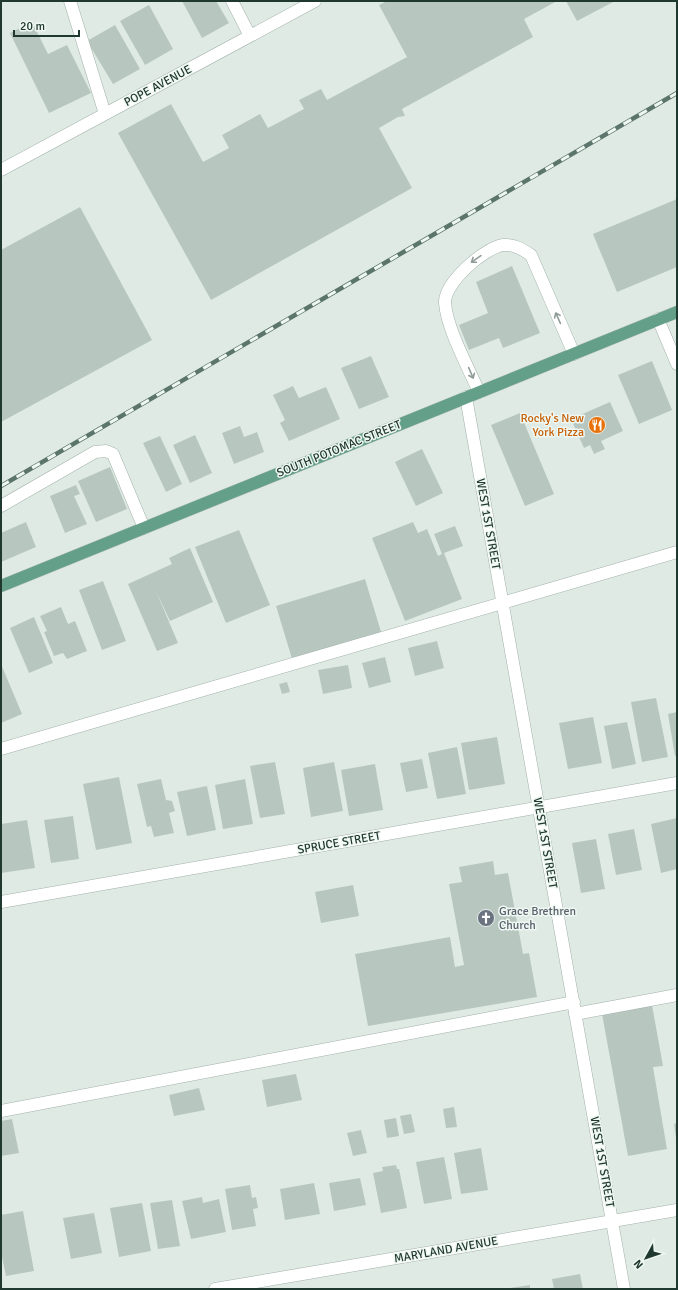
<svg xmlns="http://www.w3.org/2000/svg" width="678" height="1290" viewBox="0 0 678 1290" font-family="Signika,sans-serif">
	<rect width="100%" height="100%" fill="#dfeae4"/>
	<path fill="#b7c7c0" d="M182,1H216L229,23L202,38Z
		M387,1H557L524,19L533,37L402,109L405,116L398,117L379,128L412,188L211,300L118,133L171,104L203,162L229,148L222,135L260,114L268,128L304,109L299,100L321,89L327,100L407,57L379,5Z
		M566,1H615L577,21Z
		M149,5L173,49L145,65L120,21Z
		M32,22L48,54L67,45L91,93L49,113L10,33Z
		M115,25L140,69L113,84L87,41Z
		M677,199V267L617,292L593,234Z
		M80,207L152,340L1,422V250Z
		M512,266L540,333L503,348L499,338L469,350L459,325L488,313L476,282Z
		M371,356L389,397L359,409L341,368Z
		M652,361L672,410L639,424L618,375Z
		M293,386L299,398L326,387L340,419L289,441L280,423L285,420L273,395Z
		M610,402L623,431L601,441L605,449L594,454L590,445L584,448L571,419Z
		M520,413L554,494L525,506L491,425Z
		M240,426L244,437L257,432L264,452L234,464L222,433Z
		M195,435L212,473L190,483L173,445Z
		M160,436L182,484L166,492L143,443Z
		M422,449L443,493L416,506L395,462Z
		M110,467L127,509L96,522L78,481Z
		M76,485L80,494L74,496L87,524L65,533L50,496Z
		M26,522L36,547L1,562V533Z
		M413,522L418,533L427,529L438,556L442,554L434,534L455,526L463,546L444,553L462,599L405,621L372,538Z
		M239,530L270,605L226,623L195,547Z
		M190,548L213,602L170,621L156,591L178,643L157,651L128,584L172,564L169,558Z
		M365,579L382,635L293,662L276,606Z
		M103,581L126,641L102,650L79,590Z
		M61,607L68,624L75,621L87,651L67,659L63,653L54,656L44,632L47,631L40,616Z
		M34,617L53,663L29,673L10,628Z
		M437,641L444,668L415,676L408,648Z
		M385,657L391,682L369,688L362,663Z
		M1,664L22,714L1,723Z
		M348,665L352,688L323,694L318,670Z
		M287,682L290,692L282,694L279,684Z
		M656,698L668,757L642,762L631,702Z
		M677,712V756H675L668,714Z
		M593,717L602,763L568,769L559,723Z
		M627,722L636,764L612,769L604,726Z
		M497,737L505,784L469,790L461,743Z
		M457,747L466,794L437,799L428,753Z
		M422,759L428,788L406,792L400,763Z
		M275,762L285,814L260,818L250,766Z
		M334,762L343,811L311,817L303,768Z
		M375,764L383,810L349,816L341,770Z
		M119,777L132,843L96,850L83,784Z
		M161,779L166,800L172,801L175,811L169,813L174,833L154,837L151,826L147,827L137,784Z
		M245,779L253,824L223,829L215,785Z
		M207,786L216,830L187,836L177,792Z
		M73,816L79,859L51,863L44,820Z
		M677,818V869L661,873L651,824Z
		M27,820L35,868L1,873V824Z
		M634,829L642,870L616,875L608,834Z
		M596,839L605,889L581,893L572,843Z
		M493,861L495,875L508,873L523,954L529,953L537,997L368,1026L355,954L450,937L455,967L464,965L449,884L462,882L459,867Z
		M353,885L359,916L321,923L315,892Z
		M652,1005L663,1066L653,1067L667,1149L628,1156L602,1014Z
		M296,1074L302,1100L267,1107L262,1080Z
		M199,1088L205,1110L174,1116L169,1095Z
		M454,1107L457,1127L446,1128L443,1109Z
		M411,1114L415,1132L404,1134L400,1116Z
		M396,1118L399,1136L387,1138L384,1120Z
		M12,1119L19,1153L1,1156V1121Z
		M677,1123V1138H676L674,1124Z
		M361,1130L367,1153L353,1156L347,1133Z
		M481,1148L488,1190L461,1194L454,1153Z
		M444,1157L452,1199L424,1204L416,1162Z
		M396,1165L397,1169H399L407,1208L381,1213L373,1173L383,1171L382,1167Z
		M360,1178L366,1205L334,1211L329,1183Z
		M314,1183L320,1214L285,1220L280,1189Z
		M250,1185L252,1198L256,1197L258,1208L253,1209L256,1226L232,1230L225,1189Z
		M202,1197L203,1203L219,1199L226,1232L191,1239L182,1201Z
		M172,1200L180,1246L158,1249L150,1203Z
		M142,1203L151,1251L119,1257L110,1208Z
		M23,1211L34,1271L6,1276L1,1252V1215Z
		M94,1213L102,1253L71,1259L63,1218Z
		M580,1274L583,1289H554L552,1279Z
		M530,1285V1289H511L510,1288Z"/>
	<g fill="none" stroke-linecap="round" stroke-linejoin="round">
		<g stroke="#a2b1aa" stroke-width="13">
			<path id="minor" d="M70,1L105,114
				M232,1L250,36
				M1,170L315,1
				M658,319L677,364
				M479,392C468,367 447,329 445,303C444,283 484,248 503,245C514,244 522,249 531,255L574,354
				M466,397L624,1289
				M1,506L95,452L106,451L113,454L144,528
				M1,749L677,552
				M1,902L677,783
				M575,1014L677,995
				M1,1111L574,1002
				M215,1289L677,1210"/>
		</g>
		<g stroke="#bcc4c1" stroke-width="13">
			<path id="major" d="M1,586L677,312"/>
		</g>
		<use href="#minor" stroke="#fff" stroke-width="12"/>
		<use href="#major" stroke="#649f8a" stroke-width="12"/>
		<g stroke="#5b756c" stroke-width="4.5">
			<path id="rail" d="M1,486L677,93"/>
		</g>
		<use href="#rail" stroke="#eff7f2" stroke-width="3" stroke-dasharray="9" stroke-linecap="butt"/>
	</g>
	<defs><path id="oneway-shaft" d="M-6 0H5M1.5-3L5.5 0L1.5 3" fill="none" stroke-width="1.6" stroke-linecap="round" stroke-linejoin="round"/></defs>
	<g stroke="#909c98">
		<use href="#oneway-shaft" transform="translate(476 259) rotate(145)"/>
		<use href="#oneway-shaft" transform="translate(558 318) rotate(-114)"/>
		<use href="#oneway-shaft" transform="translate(471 373) rotate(67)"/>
	</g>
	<defs>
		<g id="restaurant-disc" transform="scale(0.9)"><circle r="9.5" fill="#e8710a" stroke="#eff7f2"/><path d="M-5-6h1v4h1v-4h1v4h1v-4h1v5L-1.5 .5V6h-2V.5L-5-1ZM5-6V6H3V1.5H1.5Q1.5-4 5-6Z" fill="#fff"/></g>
		<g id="church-disc" transform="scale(0.9)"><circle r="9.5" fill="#6b7280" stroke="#eff7f2"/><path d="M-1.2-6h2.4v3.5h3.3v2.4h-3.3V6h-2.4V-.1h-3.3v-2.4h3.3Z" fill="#fff"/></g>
	</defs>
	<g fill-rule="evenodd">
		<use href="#restaurant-disc" x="597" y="425"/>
		<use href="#church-disc" x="486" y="918"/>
	</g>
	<g text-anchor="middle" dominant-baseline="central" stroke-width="3" stroke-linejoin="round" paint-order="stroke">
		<g font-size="12" fill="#203930" stroke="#eff7f2">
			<text transform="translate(158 86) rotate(-28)">POPE AVENUE</text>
			<text transform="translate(339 449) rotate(-22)">SOUTH POTOMAC STREET</text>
			<text transform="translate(488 524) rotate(80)">WEST 1ST STREET</text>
			<text transform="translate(339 843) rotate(-10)">SPRUCE STREET</text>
			<text transform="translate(545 843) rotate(80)">WEST 1ST STREET</text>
			<text transform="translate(602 1162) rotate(80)">WEST 1ST STREET</text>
			<text transform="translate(446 1250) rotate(-10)">MARYLAND AVENUE</text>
		</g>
		<g font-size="12" fill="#c56008" stroke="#eff7f2" text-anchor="end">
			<text x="584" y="418">Rocky's New<tspan x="584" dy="14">York Pizza</tspan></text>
		</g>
		<g font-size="12" fill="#5b616d" stroke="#eff7f2" text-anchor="start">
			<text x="499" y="911">Grace Brethren<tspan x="499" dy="14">Church</tspan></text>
		</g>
	</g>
	<rect width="678" height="1290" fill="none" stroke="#203930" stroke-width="4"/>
	<g transform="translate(646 1258) rotate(230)" stroke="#eff7f2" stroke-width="3" paint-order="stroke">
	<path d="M0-3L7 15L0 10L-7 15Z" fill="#203930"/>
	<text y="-6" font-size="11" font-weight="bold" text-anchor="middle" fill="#203930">N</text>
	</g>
	<path d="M14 30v6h65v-6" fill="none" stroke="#203930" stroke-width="2"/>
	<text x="20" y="30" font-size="12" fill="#203930" stroke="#eff7f2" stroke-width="3" paint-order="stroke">20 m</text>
</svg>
